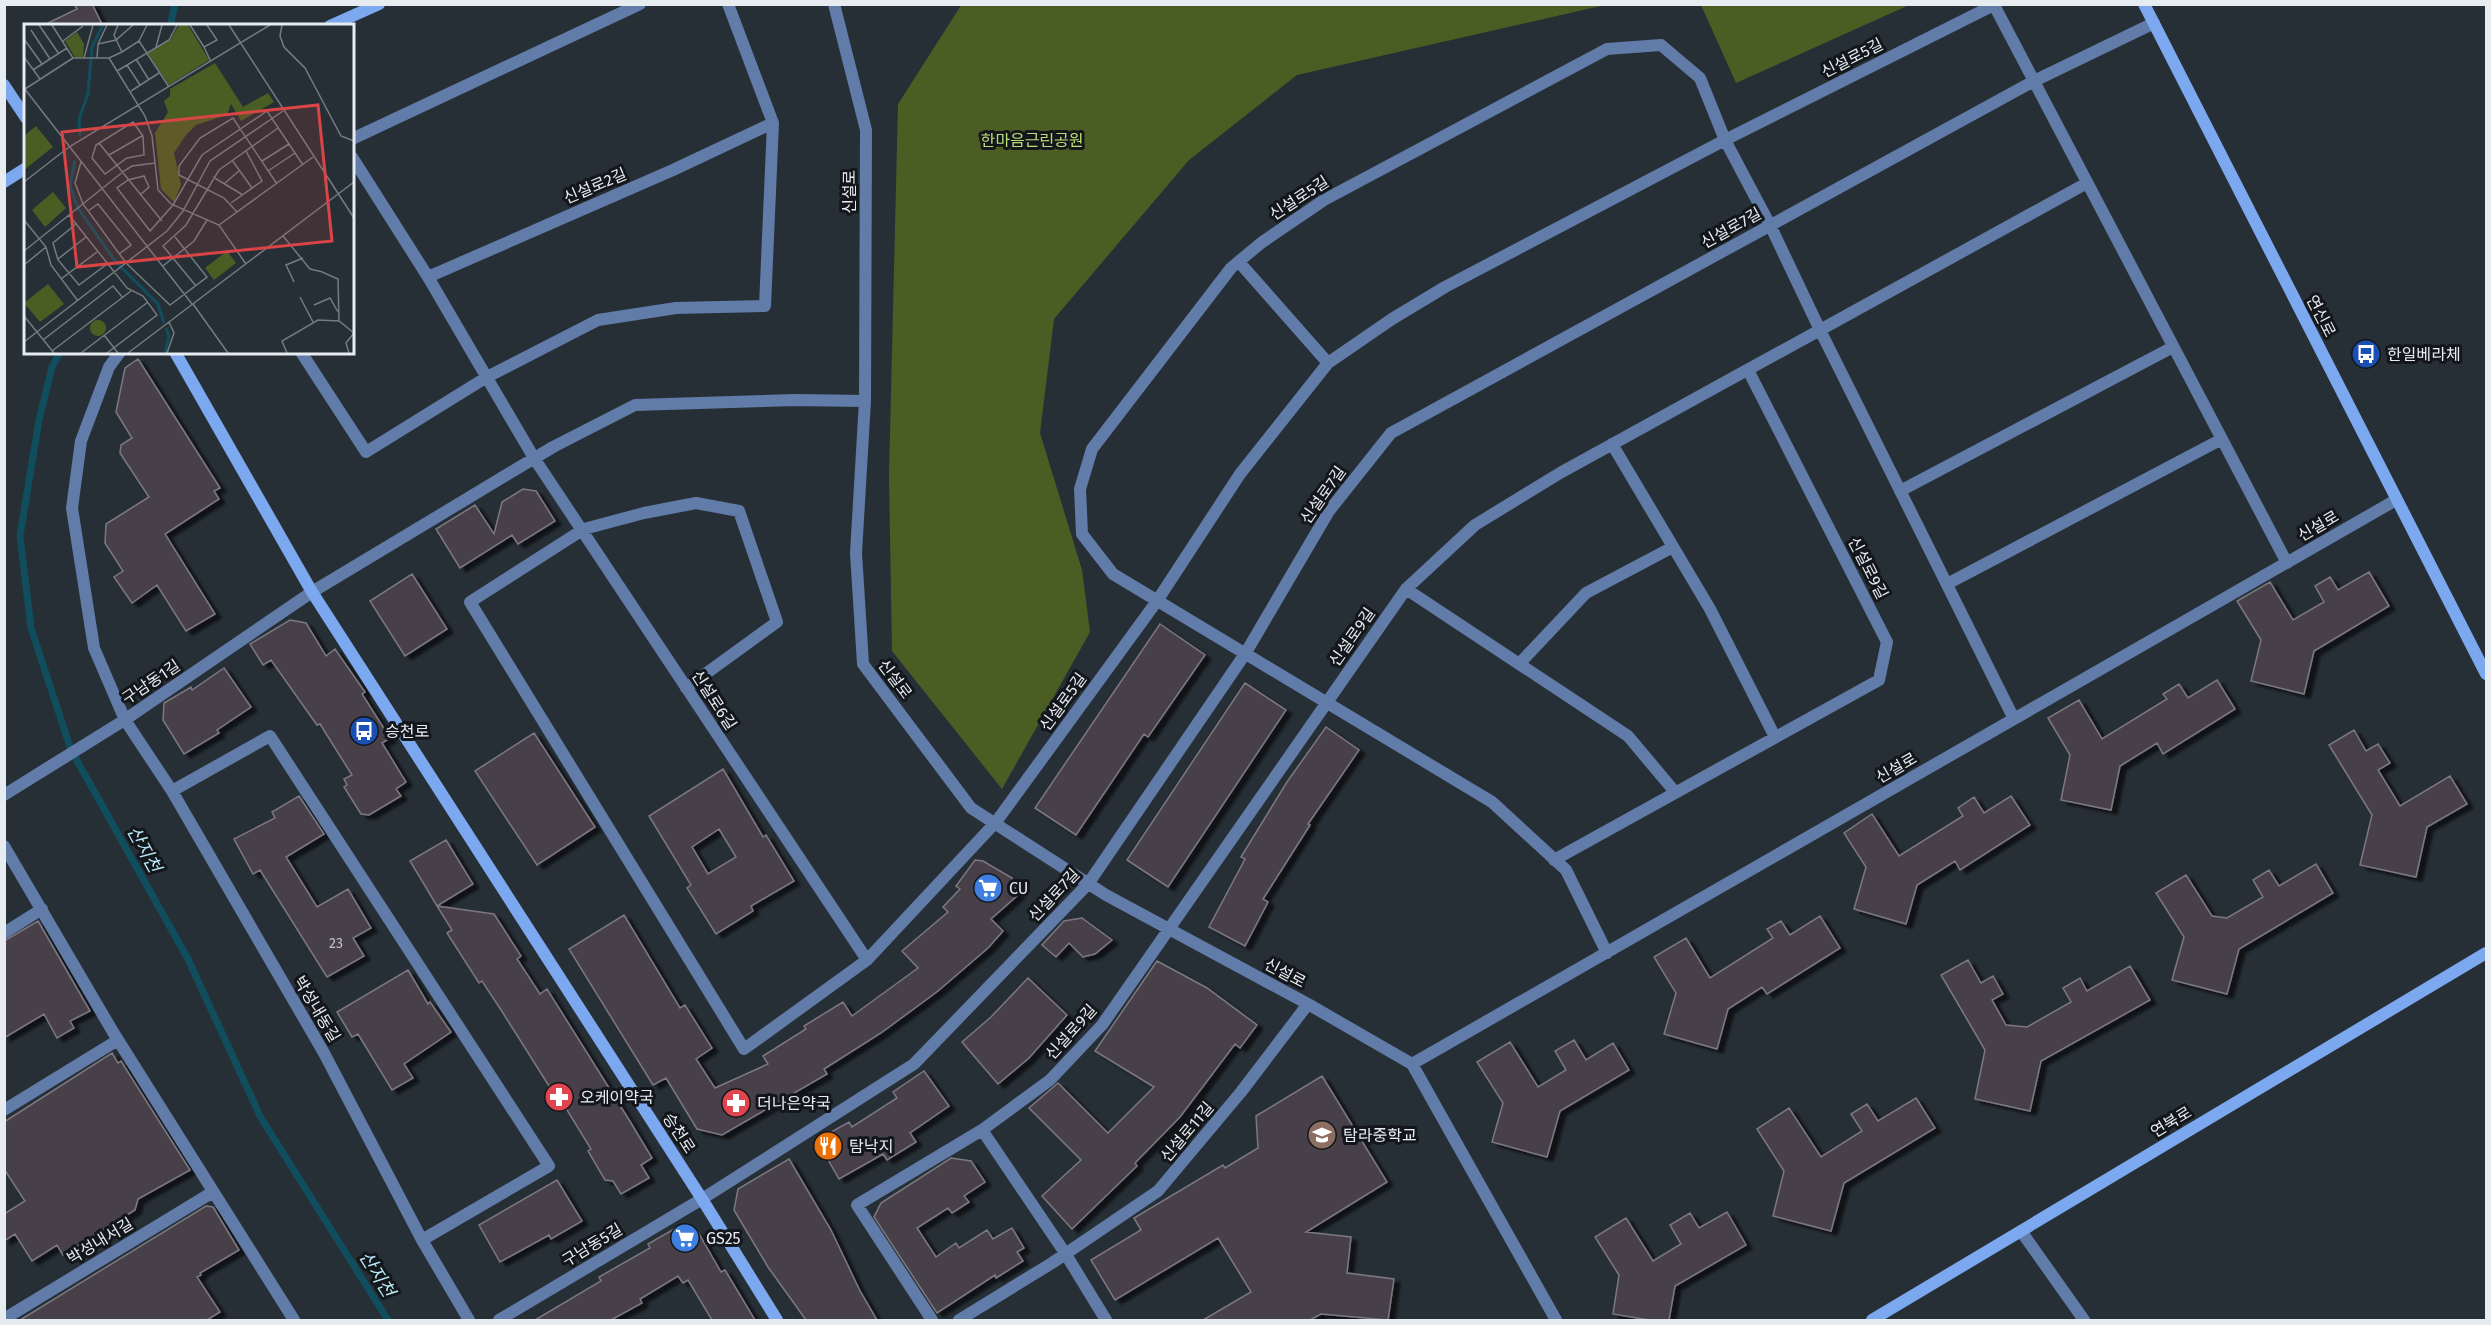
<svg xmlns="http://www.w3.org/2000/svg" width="2491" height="1325" viewBox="0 0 2491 1325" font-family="'Fira Sans','Noto Sans KR',sans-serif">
	<defs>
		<filter id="shadow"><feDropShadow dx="6" dy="4" stdDeviation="1.5" flood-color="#0009"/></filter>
	</defs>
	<rect width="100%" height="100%" fill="#272f36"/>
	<path fill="#4a5e23" d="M962,4L1605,5L1297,75L1189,160L1054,319L1040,433L1082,570L1090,632L1002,789L892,651L889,476L898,104Z
		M1701,5H1909L1736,83Z"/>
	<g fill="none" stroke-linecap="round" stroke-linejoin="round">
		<path stroke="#104e5e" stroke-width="7" d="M170,26L175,4
			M60,352L52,367L39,420L20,536L31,628L71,750L188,959L261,1118L388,1320"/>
	</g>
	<path fill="#464049" stroke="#7d7781" stroke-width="1.5" fill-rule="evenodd" filter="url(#shadow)" d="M74,4H92L103,26H42L77,9Z
		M138,359L220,488L214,491L219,499L165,534L215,614L186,631L157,585L132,603L114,577L123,571L105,543L106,524L149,497L120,453L121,445L132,438L116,412L125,368Z
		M523,489L536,491L555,521L518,544L512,535L460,568L436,529L475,505L494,534L502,502Z
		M2369,572L2389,606L2314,651L2304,694L2251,681L2261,640L2237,601L2270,582L2293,620L2324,602L2315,586L2330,577L2338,590Z
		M412,574L447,629L405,656L370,601Z
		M290,620L306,623L326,656L335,649L365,692L362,694L390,738L382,743L406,782L396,789L401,796L369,815L361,814L344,787L347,785L344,779L352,775L320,724L317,725L271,660L263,665L250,644Z
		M1160,624L1205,655L1148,737L1144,734L1076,835L1035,808Z
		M224,668L251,707L217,730L219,733L184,754L163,720L164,703L191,687L192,690Z
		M2217,680L2235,709L2163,754L2157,743L2120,766L2111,810L2061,800L2070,755L2048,718L2079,700L2102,739L2167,699L2163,694L2179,684L2188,698Z
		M1245,683L1286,710L1168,887L1127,860Z
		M1326,727L1359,750L1308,824L1310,825L1263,899L1268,902L1245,946L1209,927L1245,859L1241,857L1287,782Z
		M2354,730L2366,751L2378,744L2390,763L2378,770L2400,806L2450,776L2467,804L2427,827L2416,877L2360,865L2372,815L2329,745Z
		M534,733L595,827L537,865L475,771Z
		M723,769L763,837L766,835L794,881L751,906L753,911L716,934L687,888L691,885L649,816ZM719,829L736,857L708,874L692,847Z
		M299,796L324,834L286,857L317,907L348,889L371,928L353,938L364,956L327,977L260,870L253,874L234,839L275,818L272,812Z
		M2011,796L2030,825L1960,870L1955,861L1917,885L1906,924L1854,909L1866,867L1844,833L1872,814L1899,856L1963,816L1958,808L1974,797L1984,813Z
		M446,840L473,884L437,906L410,861Z
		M975,860L983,861L1012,878L1018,895L991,919L1003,931L988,948L938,991L881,1033L824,1069L827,1074L722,1135L697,1129L666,1078L653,1085L569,949L624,915L680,1008L685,1005L712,1048L696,1059L715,1088L768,1064L763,1056L806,1029L804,1026L843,1002L852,1016L918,968L902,951L948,912L943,907L960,889L956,886Z
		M2316,864L2333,893L2239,949L2227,994L2172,980L2184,937L2156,893L2186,875L2212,916L2227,918L2263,897L2253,880L2269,870L2279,886Z
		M437,906L494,914L521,956L517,959L540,994L547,989L631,1123L652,1158L641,1165L649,1178L621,1194L613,1181L605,1180L588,1151L591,1149L564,1105H561L503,1013L482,981L479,983L447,933L452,930Z
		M1820,916L1840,948L1767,994L1762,987L1728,1009L1717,1049L1664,1034L1676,993L1654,957L1686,938L1710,978L1773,938L1767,929L1781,921L1790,935Z
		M1082,918L1112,940L1095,954L1083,957L1069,943L1056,957L1042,945L1064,921Z
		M38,921L90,1011L70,1021L74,1028L57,1038L44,1014L4,1038V941Z
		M1968,960L1981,983L1993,976L2003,994L1992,1000L2006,1025L2027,1027L2071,1002L2063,988L2080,978L2087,991L2130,966L2150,1000L2041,1061L2030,1111L1975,1099L1985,1050L1941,975Z
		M1157,961L1207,988L1257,1025L1240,1048L1235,1044L1180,1117L1135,1163L1137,1166L1072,1229L1042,1196L1081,1160L1029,1108L1058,1083L1108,1133L1154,1087L1095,1051Z
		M408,970L428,1004L430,1002L451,1032L404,1064L413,1078L392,1090L358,1034L352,1037L337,1012Z
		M1028,978L1067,1015L1029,1058L998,1084L962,1042L991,1017Z
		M1574,1040L1586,1060L1613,1043L1629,1070L1560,1111L1547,1157L1492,1142L1503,1103L1477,1062L1510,1042L1538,1087L1566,1070L1555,1051Z
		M112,1053L118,1063L121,1061L190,1170L138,1199L135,1210L63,1255L57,1245L32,1261L15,1234L4,1241V1214L25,1201L4,1169V1122Z
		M924,1071L949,1106L910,1133L916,1142L887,1160L883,1154L839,1179L817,1140L849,1122L852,1127L897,1098L893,1092Z
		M1322,1076L1387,1182L1306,1232L1351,1237L1347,1273L1394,1279L1388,1320L1321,1314L1310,1320H1203L1251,1292L1218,1238L1115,1300L1091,1260L1141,1230L1134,1218L1223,1165L1225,1168L1258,1148L1256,1116Z
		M1916,1098L1935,1128L1844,1183L1831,1231L1773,1216L1784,1171L1757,1129L1789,1108L1821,1157L1862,1131L1851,1114L1867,1104L1878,1121Z
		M951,1158L971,1161L985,1182L964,1196L969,1202L952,1213L948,1208L917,1228L936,1257L956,1243L959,1248L987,1230L993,1239L1012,1228L1024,1248L1017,1252L1023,1261L996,1278L995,1275L937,1313L874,1217L881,1203Z
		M789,1159L831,1230L860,1291L877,1320H806L768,1267L734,1210L738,1189Z
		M557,1180L582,1221L551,1239L549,1235L500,1262L479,1225Z
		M206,1206L213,1207L239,1250L200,1273L201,1275L197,1277L220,1312L207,1320H20Z
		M1727,1212L1746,1245L1675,1286L1669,1320H1649L1613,1314L1619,1275L1595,1237L1626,1218L1653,1261L1681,1244L1670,1225L1690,1213L1699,1228Z
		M674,1229L698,1232L721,1272L725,1270L755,1320H712L688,1280L683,1283L678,1276L640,1299L642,1303L611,1320H535L601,1281L599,1277L650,1248L648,1244Z"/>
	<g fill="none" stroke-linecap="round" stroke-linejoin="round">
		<path stroke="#617ca8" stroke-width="12" d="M834,4L866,130L865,401L856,553L863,664L971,808L1106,895L1308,1004L1412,1064L1556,1320
			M352,139L640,4
			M352,157L428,277L534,458L867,960
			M1239,262L1328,363
			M428,277L673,170L773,123
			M120,352L109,367L81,441L72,508L94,648L125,720L172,791L324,1053L422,1240L469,1320
			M301,352L366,452L487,377L598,320L676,308L765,306L773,123L728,4
			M1612,444L1710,609L1775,737
			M1900,491L2173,347
			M1947,584L2222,439
			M1406,589L1628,736L1675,792
			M1519,664L1586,593L1673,547
			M686,688L777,622L739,511L696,503L644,513L584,529L470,602L744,1049L867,960L996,822L1157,601L1240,474L1328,363L1392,319L1445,287L1725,140L1994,5L2287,563
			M172,791L270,736L549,1166L422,1240
			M4,795L123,721L312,592L553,447L635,405L795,400L865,401
			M4,846L113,1032L294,1320
			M1554,860L1879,680L1887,642L1748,370
			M4,933L42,909
			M1607,953L1566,870L1492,802L1113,574L1082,534L1080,489L1092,449L1231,268L1261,243L1324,200L1607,49L1661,45L1700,78L1725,140L1770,225L1820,330L2014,719
			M1412,1064L2396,500
			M4,1110L118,1040
			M982,1130L1065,1253L1106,1320
			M2021,1231L2084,1320
			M4,1319L213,1192
			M499,1320L702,1199L914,1064L1088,884L1245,654L1329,511L1391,433L2034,81L2154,23
			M932,1320L857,1205L982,1130L1050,1080L1102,1025L1406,589L1475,525L1560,473L2087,183
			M959,1320L1052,1263L1158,1191L1241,1092L1308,1004"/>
		<path stroke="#7ca8ef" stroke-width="12" d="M2144,4L2486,674
			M330,26L379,4
			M4,85L26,118
			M4,182L26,168
			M175,352L312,592L702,1199L777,1320
			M1872,1320L2486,953"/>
	</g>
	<defs>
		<g id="bus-disc" transform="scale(1.5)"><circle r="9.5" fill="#1a4fb4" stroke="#13161a"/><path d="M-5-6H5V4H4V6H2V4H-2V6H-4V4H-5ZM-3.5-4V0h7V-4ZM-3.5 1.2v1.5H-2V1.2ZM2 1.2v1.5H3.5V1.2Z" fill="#fff"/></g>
		<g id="supermarket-disc" transform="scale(1.5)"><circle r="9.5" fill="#3f7fe0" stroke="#13161a"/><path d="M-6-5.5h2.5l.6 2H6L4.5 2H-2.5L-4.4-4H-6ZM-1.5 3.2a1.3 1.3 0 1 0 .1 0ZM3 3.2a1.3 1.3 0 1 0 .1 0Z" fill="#fff"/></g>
		<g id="pharmacy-disc" transform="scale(1.5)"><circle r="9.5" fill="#e0444e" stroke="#13161a"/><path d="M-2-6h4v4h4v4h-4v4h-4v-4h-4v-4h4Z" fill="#fff"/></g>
		<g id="school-disc" transform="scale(1.5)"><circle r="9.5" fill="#8d6e63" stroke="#13161a"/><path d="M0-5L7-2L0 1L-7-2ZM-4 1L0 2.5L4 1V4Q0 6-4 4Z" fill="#fff"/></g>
		<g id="restaurant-disc" transform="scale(1.5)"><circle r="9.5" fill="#e8710a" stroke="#13161a"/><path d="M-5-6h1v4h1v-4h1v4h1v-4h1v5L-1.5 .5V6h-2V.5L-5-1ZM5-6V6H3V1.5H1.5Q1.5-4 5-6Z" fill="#fff"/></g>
	</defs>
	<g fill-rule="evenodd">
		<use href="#bus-disc" x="2366" y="354"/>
		<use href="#bus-disc" x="364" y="731"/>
		<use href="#supermarket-disc" x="988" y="888"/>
		<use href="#pharmacy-disc" x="559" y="1097"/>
		<use href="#pharmacy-disc" x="736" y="1103"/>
		<use href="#school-disc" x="1322" y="1135"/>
		<use href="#restaurant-disc" x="828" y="1146"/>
		<use href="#supermarket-disc" x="685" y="1238"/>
	</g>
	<g text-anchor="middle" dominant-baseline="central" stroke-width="6" stroke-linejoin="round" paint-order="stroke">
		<g font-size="14" fill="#bfc1c7">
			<text x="336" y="943">23</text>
		</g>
		<g font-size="16" fill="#e7ecf1" stroke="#13161a">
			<text transform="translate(1852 58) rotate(-27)">신설로5길</text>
			<text transform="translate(595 186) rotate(-23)">신설로2길</text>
			<text transform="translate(849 192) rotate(-90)">신설로</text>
			<text transform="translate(1299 198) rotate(-33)">신설로5길</text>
			<text transform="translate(1731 228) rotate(-29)">신설로7길</text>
			<text transform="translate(2321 316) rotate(63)">연신로</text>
			<text transform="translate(1323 495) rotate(-55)">신설로7길</text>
			<text transform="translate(2318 526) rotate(-30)">신설로</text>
			<text transform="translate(1868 568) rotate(63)">신설로9길</text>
			<text transform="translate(1352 637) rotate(-55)">신설로9길</text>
			<text transform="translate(895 679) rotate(53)">신설로</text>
			<text transform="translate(151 682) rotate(-34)">구남동1길</text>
			<text transform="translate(714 700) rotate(57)">신설로6길</text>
			<text transform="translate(1063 702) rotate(-54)">신설로5길</text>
			<text transform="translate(1896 768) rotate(-30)">신설로</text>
			<text transform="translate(1054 895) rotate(-47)">신설로7길</text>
			<text transform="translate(1285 973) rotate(28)">신설로</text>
			<text transform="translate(317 1009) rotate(59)">박성내동길</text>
			<text transform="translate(1071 1032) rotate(-48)">신설로9길</text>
			<text transform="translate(2171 1122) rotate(-31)">연북로</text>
			<text transform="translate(1187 1132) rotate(-50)">신설로11길</text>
			<text transform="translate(679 1133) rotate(57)">승천로</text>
			<text transform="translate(100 1241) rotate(-31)">박성내서길</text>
			<text transform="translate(592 1245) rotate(-31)">구남동5길</text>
		</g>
		<g font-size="16" fill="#b9df77" stroke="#13161a">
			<text x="1032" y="140">한마음근린공원</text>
		</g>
		<g font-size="16" fill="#e7ecf1" stroke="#13161a" text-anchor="start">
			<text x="2387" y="354">한일베라체</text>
			<text x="385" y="731">승천로</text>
			<text x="1009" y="888">CU</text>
			<text x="580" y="1097">오케이약국</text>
			<text x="757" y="1103">더나은약국</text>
			<text x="1343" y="1135">탐라중학교</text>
			<text x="849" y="1146">탐낙지</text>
			<text x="706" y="1238">GS25</text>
		</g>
		<g font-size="18" font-style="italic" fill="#b7e9f8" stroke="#13161a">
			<text transform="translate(144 849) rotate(61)">산지천</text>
			<text transform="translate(377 1274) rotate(58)">산지천</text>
		</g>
	</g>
	<g transform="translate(24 24)">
		<rect width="330" height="330" fill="#272f36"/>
		<path d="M155,1H164L185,36L145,61L124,29L146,16ZM53,8L60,20L59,33H51L41,17ZM191,39L219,83L244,69L250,78L217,97L207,80L203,91L172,101L162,111L150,129L157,161L150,178L137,165L135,147L131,109L144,88L140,77L146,72V65ZM12,102L29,123L0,146V112ZM29,168L42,184L21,203L8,186ZM203,227L212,239L190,256L181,244ZM24,260L40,280L16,298L0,279ZM66 304a8 8 0 1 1 16 0a8 8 0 1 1-16 0Z" fill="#4a5e23"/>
		<path fill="none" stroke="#104e5e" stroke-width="3" d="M56,112L55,95L64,70L68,23L79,1M51,136L46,162L54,184L91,237L134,280L140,299M141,329L145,312L142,304"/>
		<path fill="none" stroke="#747b81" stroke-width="1.5" d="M15,1L35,30M28,1L49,34H85L98,28L115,17L123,1M94,1L90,11L98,28M166,1L180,23M183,1L193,16L180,23L187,38M205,1L330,194M258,1L256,12L260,23L281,44L317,112L330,117M7,6L26,35M0,15L18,40M39,17L59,2M115,17L145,63M74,20L92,16L109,1M132,23L138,1M0,33L16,55M60,34L69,1M73,34L74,20L83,1M85,34L121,92L128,112L134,166L147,180L195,201L222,240M112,35L125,56M103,41L116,61M9,46L43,24M93,47L145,16L153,1M0,64L168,280M1,65L49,34M107,67L135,49M109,98L119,112L120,131L103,134L81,150L68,134L72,121ZM75,119L138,197M85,131L118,112M208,136L228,164M238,137L265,120M57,138L51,159L59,180L102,239L146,281L183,253L151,213M244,147L271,129M189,153L219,171M0,158L45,123L246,1M201,159L216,146M116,171L125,163L120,152L104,156L93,164L126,207L149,181L178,131L243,87L279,141M207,179L238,157L222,127M64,187L74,180L107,221L95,230M213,188L200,174L155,151V142L176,114L209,94L253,160M45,191L103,264L119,272L133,291L83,329M0,196L22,223L27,241L54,277M52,200L29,219L34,236L55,261L83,240M195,201L289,133M259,212L286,245L299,248M0,227L100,147L108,142L131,139M34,235L62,213M0,241L22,223M139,242L170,217L183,196M298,248L314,255L315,297M37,255L73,228M270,258L262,241L279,234M172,262L139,222L162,201L195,146L254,104M276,273L289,298M169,280L204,329M290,281L306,274L314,288M0,292L30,329M80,311L94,329M19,316L89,262L99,274M0,318L143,207L159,187L186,137L259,87M28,327L107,267M57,329L124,278M104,329L330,158M143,329L150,309L145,298M263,329L258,317L294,296L315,297L330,309M325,329L322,319L330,309"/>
		<path fill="#d94546" fill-opacity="0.15" stroke="#d94546" stroke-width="3" d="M294,81L308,217L53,243L38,108Z"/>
		<rect width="330" height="330" fill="none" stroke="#e7ecf1" stroke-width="3"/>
	</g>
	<rect width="2491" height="1325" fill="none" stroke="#e7ecf1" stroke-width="12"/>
</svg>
